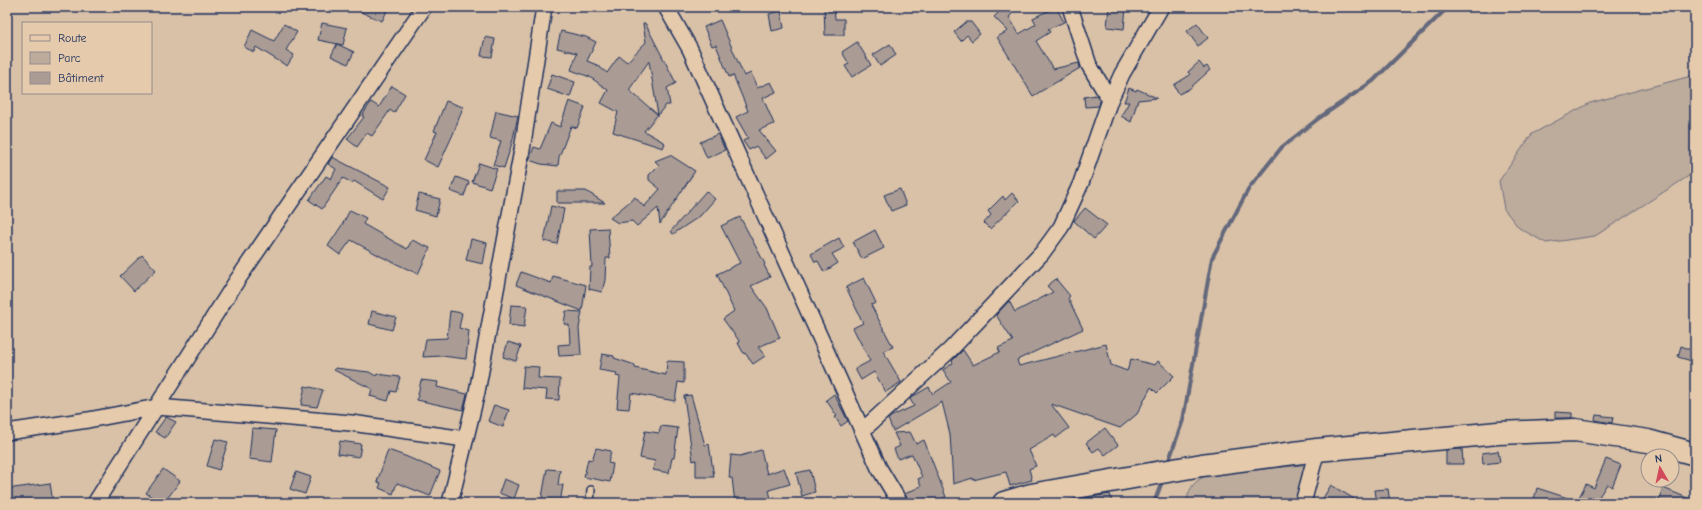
<svg xmlns="http://www.w3.org/2000/svg" width="1702" height="510" viewBox="0 0 1702 510" font-family="'Comic Neue',sans-serif">
	<rect width="100%" height="100%" fill="#d9c1a7"/>
	<filter id="ink" filterUnits="userSpaceOnUse"><feTurbulence type="fractalNoise" baseFrequency=".025" numOctaves="2"/><feDisplacementMap in="SourceGraphic" scale="8" xChannelSelector="R" yChannelSelector="G"/><feConvolveMatrix kernelMatrix="1 2 1 2 8 2 1 2 1" color-interpolation-filters="sRGB"/></filter>
	<g filter="url(#ink)">
		<path fill="#bdab9c" stroke="#6c6d7d" d="M1695,75V172L1595,236L1546,243L1519,228L1504,209L1499,181L1532,134L1590,103Z
			M1302,465L1309,472L1303,503H1186C1190,487 1192,483 1207,475Z"/>
		<g fill="none" stroke-linecap="round" stroke-linejoin="round">
			<path stroke="#64677b" stroke-width="4" d="M1168,463L1183,420L1212,258L1249,188L1282,147L1319,118L1373,81L1448,7
				M1154,503L1163,479"/>
		</g>
		<path fill="#aa9c95" stroke="#1b2f5e" fill-rule="evenodd" d="M349,7H389L382,21Z
			M824,7H834L835,19H844V35H825Z
			M1004,7H1007L1013,13L1009,17L1019,34L1036,24L1033,18L1056,7L1064,22L1048,29L1050,32L1036,41L1053,69L1079,63L1080,68L1033,96L997,37L1008,31L994,17Z
			M1109,7H1126L1124,29L1107,27Z
			M781,11L784,28L772,31L769,14Z
			M720,20L744,76L751,73L757,88L771,82L776,92L763,98L774,124L759,130L776,151L766,159L756,146L749,150L743,141L748,138L736,117L748,111L733,75L729,77L716,45L712,46L704,27Z
			M966,22H971L980,34L972,41L967,35L961,41L954,32Z
			M322,23L347,28L343,45L318,40Z
			M645,23L676,83L667,88L670,105H666L644,131L665,143L663,148L613,132L618,112L601,103L608,90L590,77L571,70L577,53L557,48L561,31L586,37L596,42L587,61L597,65L607,73L619,56L627,62L646,42L643,24ZM649,61L658,115L629,90Z
			M1197,23L1208,38L1198,46L1187,31Z
			M284,24L297,32L286,50L294,55L287,66L256,47L254,52L244,47L252,30L274,41Z
			M485,37L495,39L492,57L481,56Z
			M857,42L871,65L852,77L845,66L849,64L842,52Z
			M337,44L354,52L348,64L331,56Z
			M890,44L896,55L880,66L873,55Z
			M1199,62L1204,68L1207,66L1210,70L1189,89L1179,94L1174,85L1190,75L1188,72Z
			M552,74L575,82L570,97L547,89Z
			M392,86L405,94L394,113L390,110L372,136L367,133L357,147L347,139L364,117L362,116L371,102L379,107Z
			M1129,88L1136,91L1137,89L1157,98L1138,100L1131,122L1121,116L1129,102H1124Z
			M1096,95L1100,101L1099,106L1085,107L1084,97Z
			M446,101L463,107L454,132L438,167L424,160L437,132L434,131Z
			M569,101L585,107L577,128L571,126L559,157L558,166L541,164L529,160L534,147L540,149L551,123L560,127Z
			M496,111L518,116L512,143L504,168L493,165L501,141L490,138Z
			M718,134L725,150L707,158L700,142Z
			M670,155L695,171L660,224L658,208L637,226L632,221L618,223L610,218L635,197L644,207L660,189L649,180V175L659,165L655,161Z
			M332,157L390,187L383,199L354,181L352,183L343,178L322,209L309,200L326,176L331,179L336,169L328,164Z
			M479,163L497,169L490,188L472,182Z
			M456,177L469,182L464,196L450,191Z
			M900,189L906,205L891,211L884,195Z
			M557,191H586L605,203H557Z
			M706,191L715,199L700,216L673,234L671,231Z
			M1012,193L1019,201L990,229L984,223L991,215L988,211L1003,196L1005,200Z
			M419,194L440,199L436,216L415,210Z
			M551,206L564,209L557,244L544,241Z
			M1085,208L1107,225L1094,239L1074,221Z
			M350,210L366,218L363,224L407,249L412,240L430,248L418,274L382,257L351,240L340,255L328,246L342,225Z
			M740,217L765,264L764,265L770,277L751,286L767,308L780,338L758,347L765,356L753,364L745,353L744,354L738,343L740,342L723,319L734,311L717,274L740,263L721,226Z
			M608,228L610,258H606L605,280L602,292L589,289L590,267H592L590,229Z
			M875,230L884,248L862,259L853,242Z
			M839,238L844,248L832,254L838,263L824,272L818,261L815,262L811,254Z
			M471,239L487,243L483,264L466,260Z
			M142,255L156,270L134,291L120,276Z
			M521,272L551,283L553,276L586,285L582,311L516,285Z
			M864,278L876,303L871,305L893,347L883,351L901,382L886,392L874,372L861,380L855,369L870,361L853,328L863,323L846,287Z
			M1056,279L1070,296L1068,298L1083,329L1017,360L1019,366L1106,344L1111,365L1127,371L1131,359L1155,365L1158,361L1174,376L1157,393L1151,387L1137,414L1120,428L1051,404L1069,428L1056,438L1054,435L1029,450L1036,466L1029,469L1032,480L1010,486L1006,472L973,480V478L953,484L950,434L942,402L893,431L888,419L892,416L914,406L910,399L912,397L929,387L933,394L951,382L943,370L953,363L952,361L963,350L973,365L1000,352L998,348L1013,341L996,315L1009,301L1015,312L1053,292L1047,286Z
			M511,305L527,306L524,327L509,325Z
			M372,311L396,317L392,330L369,324Z
			M450,311L462,313L459,328L469,331L466,359L442,356L423,357L426,339L447,338Z
			M566,311L582,312L579,328L581,355L559,356L558,345L570,344L569,325L564,324Z
			M508,342L521,346L516,361L503,357Z
			M1681,346L1695,351V362L1678,357Z
			M602,354L614,356V358L635,365V368L666,375L667,361L684,362V383L678,382L675,401L631,393L629,409L617,408L620,377L616,376L617,373L599,370Z
			M524,366L539,367L538,378L560,379L559,400L546,399L547,390L522,388Z
			M335,368L369,372L376,376L377,374L400,377L396,392L391,391L388,401L370,396L372,389L334,370Z
			M421,380L438,382L437,387L467,394L463,410L417,400Z
			M305,386L323,390L317,407L301,405Z
			M834,394L848,421L841,426L835,417L837,416L826,400Z
			M691,395L705,445L709,444L714,477H696V460L693,461L684,396Z
			M494,405L509,410L503,427L488,421Z
			M1555,412L1572,413V418H1555Z
			M1596,415L1613,417L1612,423L1595,420Z
			M166,417L176,422L165,438L155,432Z
			M661,426L678,428L674,458H672L669,473L653,470L655,461L640,458L645,431L659,433Z
			M252,428L276,430L272,462L249,459Z
			M1105,428L1118,445L1105,455L1099,448L1093,452L1086,443Z
			M910,432L916,444L924,440L946,497L931,503H927L925,498L915,503H910L908,500L905,494L921,486L918,479L922,477L912,454L898,459L894,449L900,446L894,433Z
			M215,439L228,442L219,470L207,466Z
			M340,441L361,444L359,457L338,454Z
			M596,448L611,451L608,463L613,464L610,482L584,477L588,459L592,460Z
			M1462,449L1463,464H1446V450Z
			M388,450L405,456L440,471L430,496L397,483L393,494L379,488L381,483L377,482Z
			M761,450L767,474L784,468L790,484L769,490L772,503H735L732,478H729L731,455L740,456Z
			M1498,451L1500,462L1483,464L1482,453Z
			M1606,459L1621,465L1612,487L1607,484L1595,503H1533L1537,488L1577,501L1586,484L1594,488Z
			M163,469L180,481L164,503H161L146,493Z
			M547,469L560,470L558,485H563L560,503H541Z
			M810,470L815,492L802,496L796,473Z
			M296,472L311,477L305,494L290,489Z
			M504,479L519,485L514,499L499,493Z
			M50,483L53,503H7V489Z
			M1331,485L1361,503H1320Z
			M1663,488L1695,501V503H1664L1658,501Z
			M1388,489L1390,503H1377L1375,490Z
			M1110,494L1112,503H1074L1073,500Z"/>
		<g fill="none" stroke-linecap="round" stroke-linejoin="round">
			<g stroke="#1b2f5e" stroke-width="10">
				<path id="lane" d="M590,503L591,490"/>
			</g>
			<g stroke="#1b2f5e" stroke-width="18">
				<path id="street" d="M666,7L690,49L879,468L900,503
					M1070,7L1089,65L1110,100
					M862,431L951,349L1042,253L1061,227L1081,183L1110,100L1122,74L1161,7
					M7,432L88,420L157,407L351,423L465,439
					M95,503L236,282L424,7
					M450,503L477,392L522,150L544,7
					M1303,503L1317,450"/>
			</g>
			<g stroke="#1b2f5e" stroke-width="25">
				<path id="primary" d="M1004,503L1031,495L1202,465L1317,450L1498,433L1575,430L1648,441L1695,454"/>
			</g>
			<use href="#lane" stroke="#e5caac" stroke-width="7"/>
			<use href="#street" stroke="#e5caac" stroke-width="15"/>
			<use href="#primary" stroke="#e5caac" stroke-width="22"/>
		</g>
	</g>
	<rect width="1702" height="510" fill="none" stroke="#e5caac" stroke-width="24"/>
	<rect x="12" y="12" width="1678" height="486" fill="none" stroke="#1b2f5e" stroke-width="1.5" filter="url(#ink)"/>
	<rect x="22" y="22" width="130" height="72" fill="#e5caac" stroke="#948c8d"/>
	<rect x="30" y="35" width="20" height="6" fill="#e5caac" stroke="#948c8d"/>
	<text x="58" y="42" font-size="12" fill="#1b2f5e">Route</text>
	<rect x="30" y="52" width="20" height="12" fill="#bdab9c" stroke="#948c8d"/>
	<text x="58" y="62" font-size="12" fill="#1b2f5e">Parc</text>
	<rect x="30" y="72" width="20" height="12" fill="#aa9c95" stroke="#948c8d"/>
	<text x="58" y="82" font-size="12" fill="#1b2f5e">Bâtiment</text>
	<g transform="translate(1660 468) rotate(351)"><circle r="19" fill="#e5caac" stroke="#948c8d"/>
	<path d="M0-3L7 15L0 10L-7 15Z" fill="#d1495b"/>
	<text y="-6" font-size="11" font-weight="bold" text-anchor="middle" fill="#1b2f5e">N</text>
	</g>
</svg>
